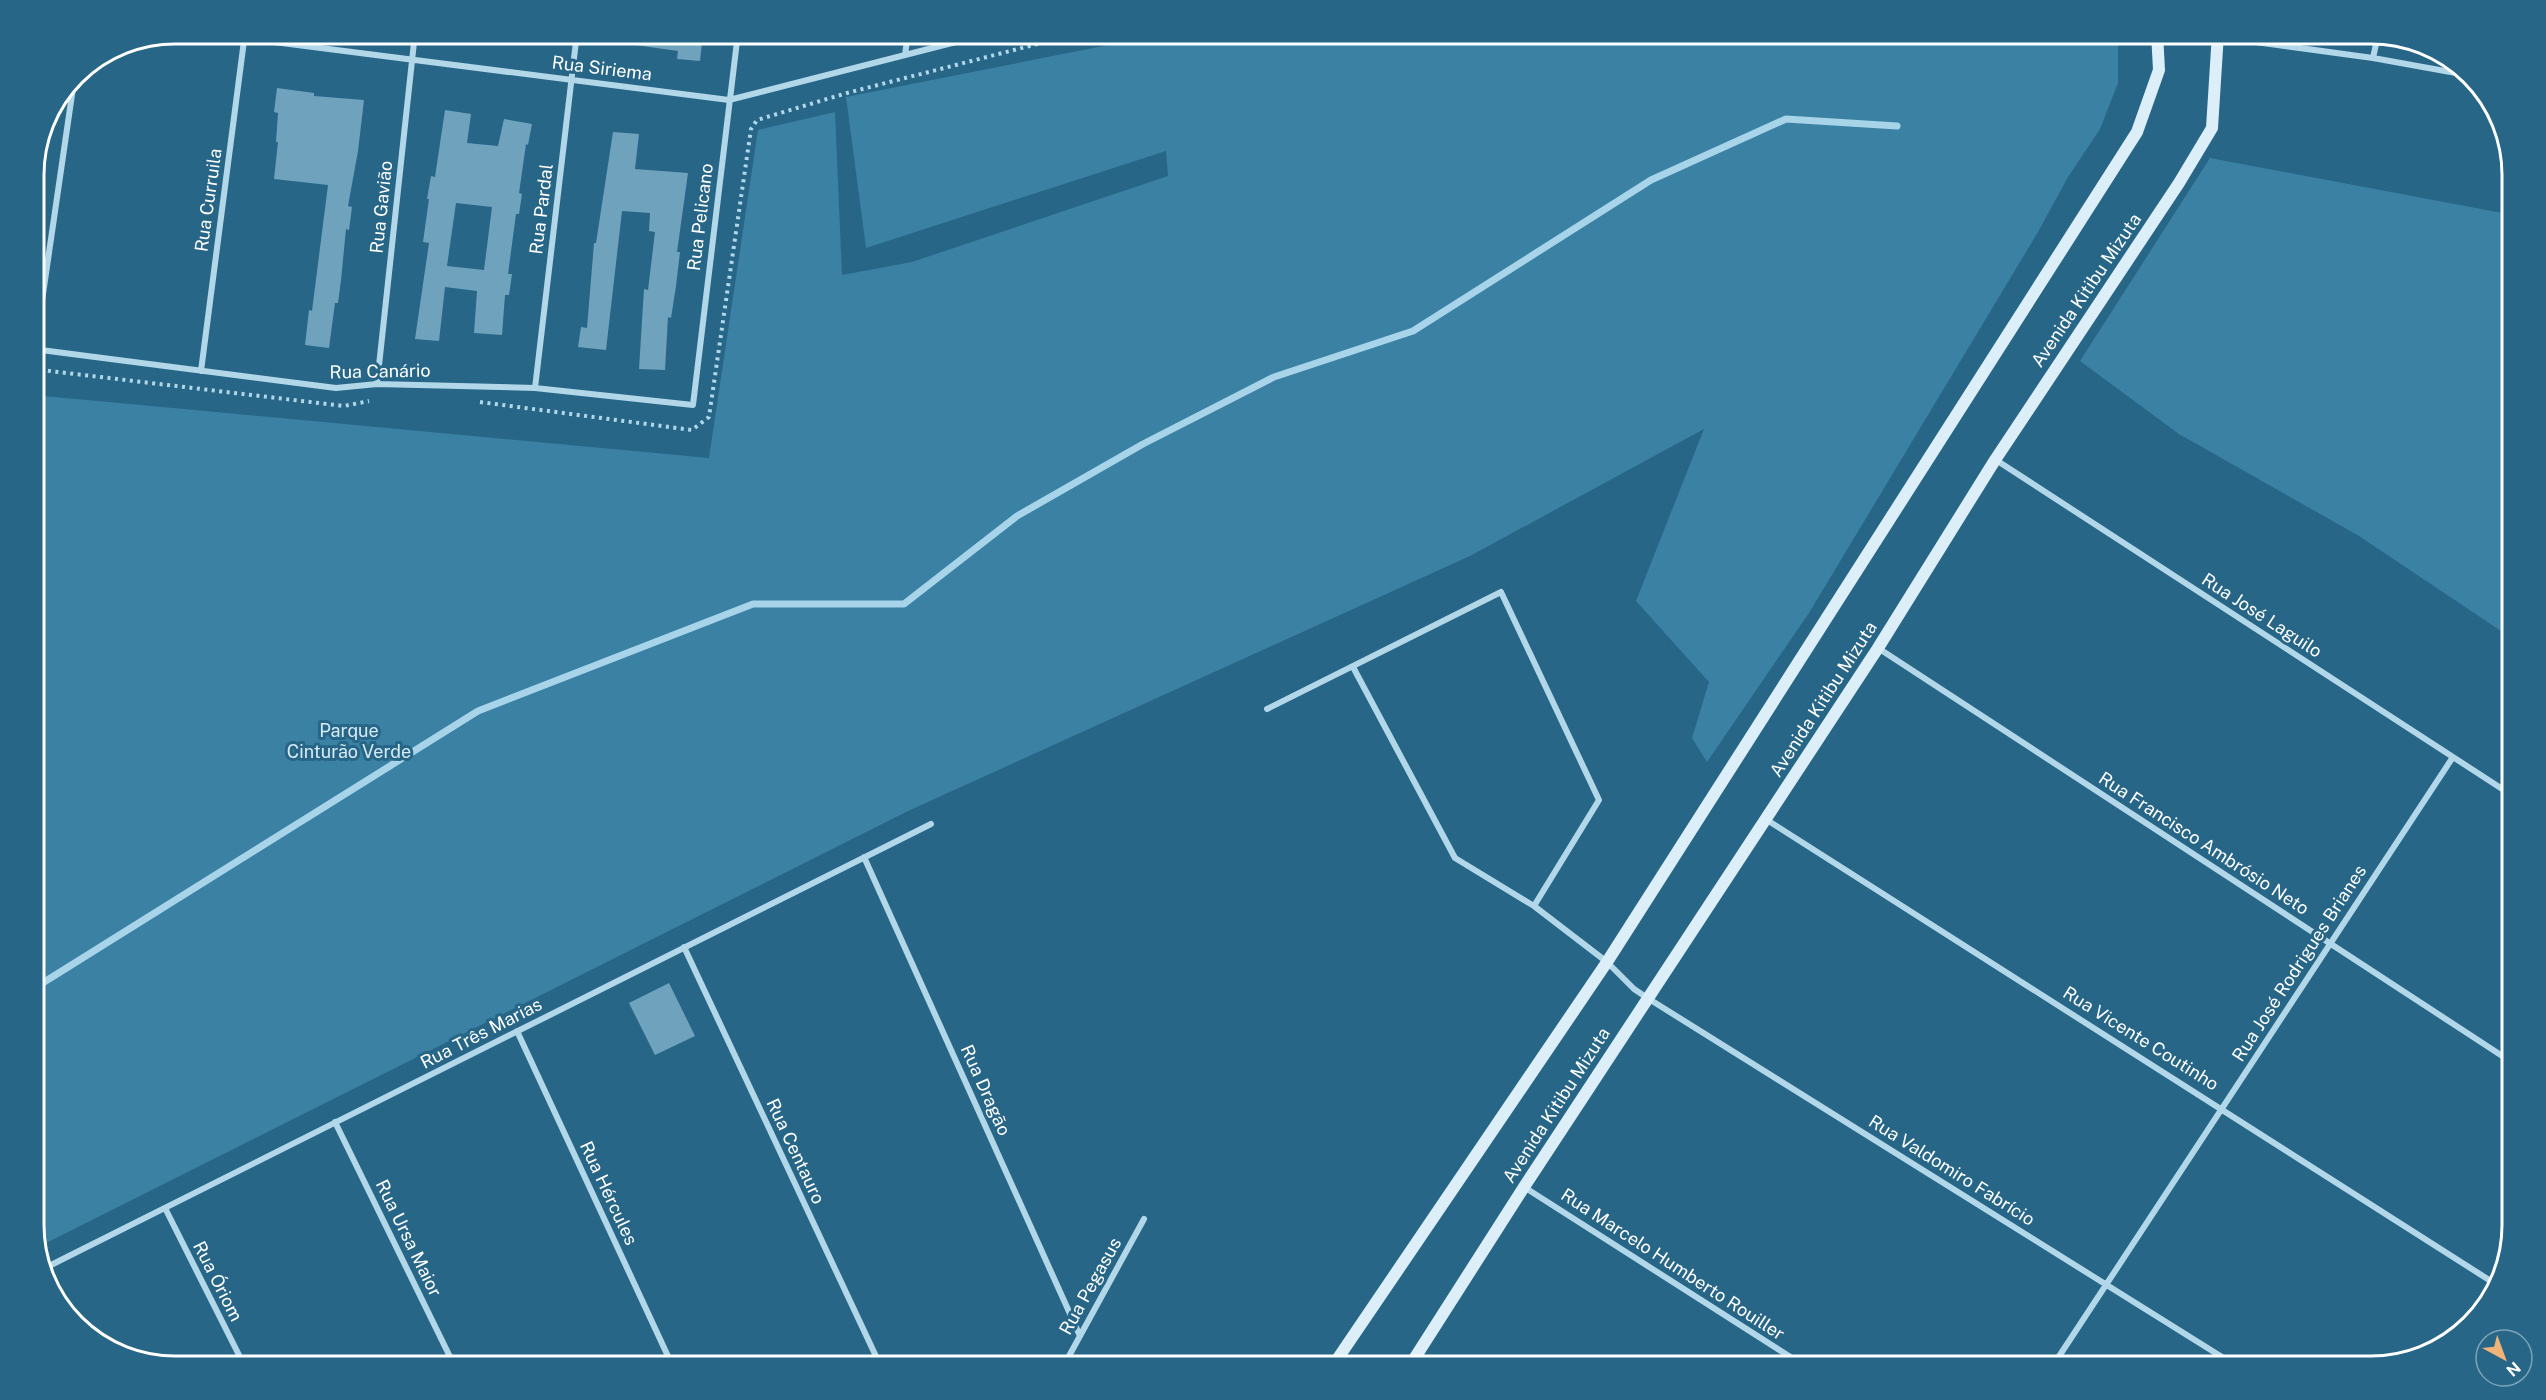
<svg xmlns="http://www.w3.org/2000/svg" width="2546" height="1400" viewBox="0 0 2546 1400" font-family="'Public Sans',sans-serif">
	<rect width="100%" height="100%" fill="#276687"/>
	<path fill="#3b81a4" d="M1169,33H2118V83L2100,129L2068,177L2038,232L1809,613L1707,762L1692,738L1709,682L1636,601L1704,429L1470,556L908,811L38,1247L33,1234V395L709,458L758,130L835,112L842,275L912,262L1168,176L1166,151L866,248L846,97Z
		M2210,158L2513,215V639L2359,536L2179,434L2080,361Z"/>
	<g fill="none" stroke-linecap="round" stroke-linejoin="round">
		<path stroke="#a7d4e9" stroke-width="7" d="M33,989L478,711L753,604H904L1017,516L1143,444L1274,377L1413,331L1651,180L1786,119L1897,126"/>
	</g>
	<path fill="#6fa3bd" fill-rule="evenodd" d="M629,33H703L700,61L677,59L678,51L628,44Z
		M277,88L314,93V96L364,100L358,151L348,206L352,207L349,230L346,229L341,280L338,303H335L329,348L305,345L309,310L312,311L328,185L274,179L278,142H276L278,113L274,112Z
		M445,110L471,114L467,143L498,146L504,119L532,124L528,145L526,144L519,193L522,194L519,214H516L508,274H512L509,295H505L502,335L474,333L477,291L445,287L439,341L415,339L429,243L423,242L429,199H427L431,176L435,177ZM456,203L492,207L484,270L447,266Z
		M613,132L639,134L635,169L688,173L677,252H680L676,286L671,318L668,317L665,370L639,369L644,289L648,290L655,232L649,231L650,213L622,211L606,350L578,347L581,327L587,328L594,243H596Z
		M669,983L695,1036L655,1055L629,1003Z"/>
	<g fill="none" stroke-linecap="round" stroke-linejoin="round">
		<path stroke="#b2d7e9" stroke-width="4" stroke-dasharray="3 4.5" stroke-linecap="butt" d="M33,369L344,406L369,401
			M480,402L692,430L709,417L751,129L757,120L847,93L1080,33"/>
		<path stroke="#b2d7e9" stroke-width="6" d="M203,33L729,100L991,33
			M2219,37L2373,58L2467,75
			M905,55L908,33
			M2373,58L2378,35
			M33,349L336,388L377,384L535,388L693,405L738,33
			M35,349L75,74
			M201,371L245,33
			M377,384L415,33
			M535,388L577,33
			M1996,460L2513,796
			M1878,648L2513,1063
			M1353,667L1455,858L1534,906L1607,962L1634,989L1649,999L2238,1367
			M1267,709L1501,592L1599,800L1534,906
			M1767,820L2497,1285
			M864,857L1080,1336
			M684,947L881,1367
			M517,1031L673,1367
			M335,1122L455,1367
			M1524,1187L1806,1367
			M165,1208L245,1367
			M45,1268L931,824
			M1063,1367L1144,1219
			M2052,1367L2453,757"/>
		<path stroke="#dceef7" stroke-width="12" d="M1332,1367L1607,962L2137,132L2159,70L2157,33
			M1409,1367L1524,1187L1878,648L1995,460L2179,183L2212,128L2218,33"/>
	</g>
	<g text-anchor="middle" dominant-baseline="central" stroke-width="6" stroke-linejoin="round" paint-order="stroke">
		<g font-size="18" fill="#fff" stroke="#276687">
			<text transform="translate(602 68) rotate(7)">Rua Siriema</text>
			<text transform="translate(208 200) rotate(-82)">Rua Curruila</text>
			<text transform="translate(381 207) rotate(-84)">Rua Gavião</text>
			<text transform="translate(541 209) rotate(-83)">Rua Pardal</text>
			<text transform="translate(700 217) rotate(-83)">Rua Pelicano</text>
			<text transform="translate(2086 290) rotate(-56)">Avenida Kitibu Mizuta</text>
			<text transform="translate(380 371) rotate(-1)">Rua Canário</text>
			<text transform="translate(2262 615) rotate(33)">Rua José Laguilo</text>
			<text transform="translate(1823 699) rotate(-57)">Avenida Kitibu Mizuta</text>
			<text transform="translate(2204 843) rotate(33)">Rua Francisco Ambrósio Neto</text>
			<text transform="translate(2299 963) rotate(-57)">Rua José Rodrigues Brianes</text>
			<text transform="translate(481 1033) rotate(-27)">Rua Três Marias</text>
			<text transform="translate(2141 1038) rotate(32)">Rua Vicente Coutinho</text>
			<text transform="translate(986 1090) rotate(66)">Rua Dragão</text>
			<text transform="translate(1556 1105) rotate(-57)">Avenida Kitibu Mizuta</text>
			<text transform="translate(796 1151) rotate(65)">Rua Centauro</text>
			<text transform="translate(1952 1170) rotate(32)">Rua Valdomiro Fabrício</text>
			<text transform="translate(609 1193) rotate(65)">Rua Hércules</text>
			<text transform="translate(409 1238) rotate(64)">Rua Ursa Maior</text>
			<text transform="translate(1673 1264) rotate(33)">Rua Marcelo Humberto Rouiller</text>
			<text transform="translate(218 1281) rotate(63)">Rua Óriom</text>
			<text transform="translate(1090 1286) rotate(-61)">Rua Pegasus</text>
		</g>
		<g font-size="18" fill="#d6ecf7" stroke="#276687">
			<text x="349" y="730">Parque<tspan x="349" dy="21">Cinturão Verde</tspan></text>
		</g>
	</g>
	<path d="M0 0H2546V1400H0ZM175 44H2371A131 131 0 0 1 2502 175V1225A131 131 0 0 1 2371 1356H175A131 131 0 0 1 44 1225V175A131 131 0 0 1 175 44Z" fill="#276687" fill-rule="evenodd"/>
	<path fill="none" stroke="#fff" stroke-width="3" d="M175 44H2371A131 131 0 0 1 2502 175V1225A131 131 0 0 1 2371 1356H175A131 131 0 0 1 44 1225V175A131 131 0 0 1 175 44Z"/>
	<g transform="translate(2504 1358) rotate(139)"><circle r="28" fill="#276687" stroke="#7da3b7" stroke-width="1.5"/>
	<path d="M0-4.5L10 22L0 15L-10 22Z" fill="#f1b478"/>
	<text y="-9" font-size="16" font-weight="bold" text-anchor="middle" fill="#ffffff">N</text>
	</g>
</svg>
